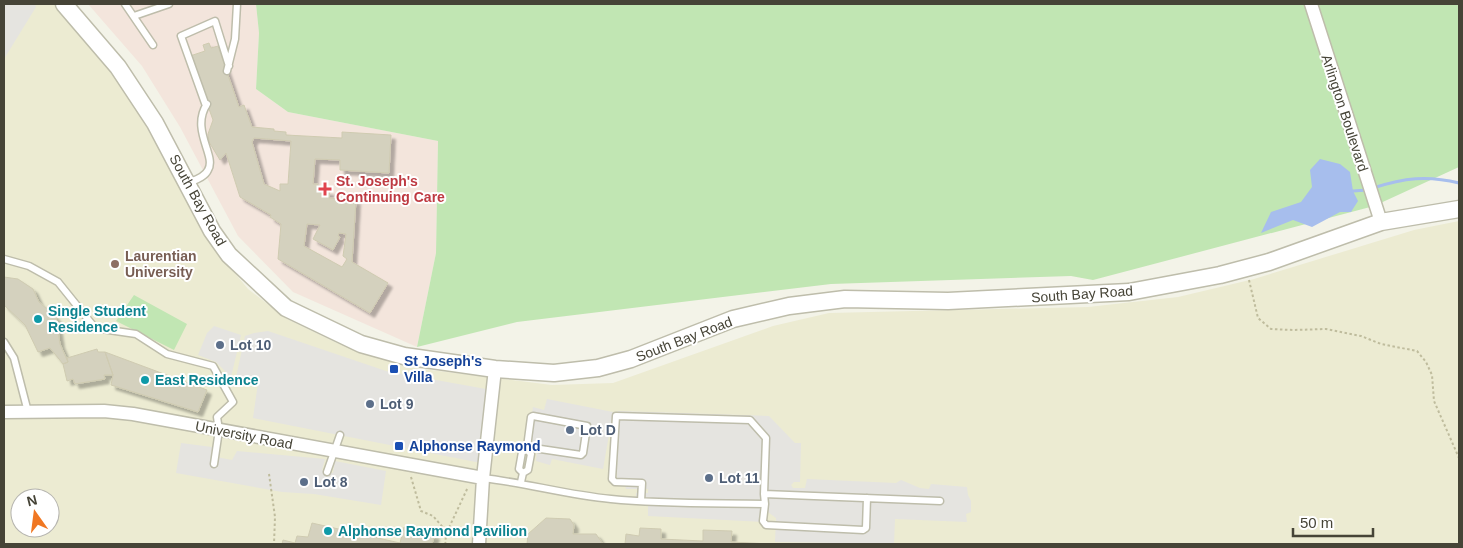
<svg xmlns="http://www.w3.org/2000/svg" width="1463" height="548" viewBox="0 0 1463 548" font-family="Helvetica,sans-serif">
	<defs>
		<filter id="shadow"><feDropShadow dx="4.5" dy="4.5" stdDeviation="1" flood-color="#0004"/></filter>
	</defs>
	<rect width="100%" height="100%" fill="#f3f3e8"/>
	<path fill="#ecebd2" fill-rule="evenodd" d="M4,4H54L57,8L116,78L137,110L215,249L248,289L287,319L337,343L406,367L552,385L613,383L773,326L829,313L1088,307L1178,297L1254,279L1414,230L1459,221V544H4ZM20,498H50V528H20Z"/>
	<path fill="#f3e5dc" d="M88,4H256L259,33L256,89L288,112L438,141L436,253L417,347L293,292L238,236L180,127L142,66Z"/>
	<path fill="#c1e6b3" d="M256,4H1459V167L1374,206L1093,280L1071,276L831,284L517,322L417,347L436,253L438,141L288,112L256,89L259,33Z
		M134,295L187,324L174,350L116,321Z"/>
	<path fill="#e5e4e0" d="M4,4H35L36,7L4,59Z
		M214,326L241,335L231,377L216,362L198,355L207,333Z
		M268,331L386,371L486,389L481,463L253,418L258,383L236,377L245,336L254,333Z
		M547,399L613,412L603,469L552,459L550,465L536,461L537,450L527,448L533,407L544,410Z
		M618,411L769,416L795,443H801L800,482H794L791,485L793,488H805L807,479L896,483L901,480L920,488L929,489L931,484L967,487L968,495L971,501V512L966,514L967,522L895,519L894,544L775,542L776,518L768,512L765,513L764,522L648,516V505H636V493H648V489H626L624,480L617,478Z
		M181,443L212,447L211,456L232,460L237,451L325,459L322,470L333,473L335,461L386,471L381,505L314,494L282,492L176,473Z"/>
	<path fill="#a7beed" d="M1320,159L1340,164L1350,172L1353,191L1358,201L1351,212H1340L1312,227L1293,220L1261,233L1271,212L1301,202L1312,187L1310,170Z"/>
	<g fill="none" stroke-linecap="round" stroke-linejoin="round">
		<path stroke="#a7beed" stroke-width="3" d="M1373,188C1404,178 1427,175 1459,183
			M1353,191L1367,190"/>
	</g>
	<path fill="#d4d1be" stroke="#cfcbb1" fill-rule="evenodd" filter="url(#shadow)" d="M209,43L211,48L218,46L239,107L244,105L252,127L274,129V131L286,132V135L342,138V132L391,135L389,173L340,170V160L315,159L313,184H318V190L330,191L329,198L356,200L352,262L388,283L370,313L278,259L281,224L270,217L271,215L240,197L226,153L220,160L209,142L208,134L213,120L190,56L205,51L203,45ZM254,138L291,141L288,184H280V191L264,184L252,142ZM307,224L320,225L313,239L333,250L340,237L338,236L339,233L346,234L343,256L347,259L342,267L304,246Z
		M4,277L18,279L33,289L39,302L56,317L60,344L68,362L63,364L50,348L38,352L25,325L4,305Z
		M97,349L98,352H105L113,375H104L105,379L75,384L73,379L67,381L63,364L68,362L67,358Z
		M105,352L207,390L198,412L111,385L113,375Z
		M546,518L570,519L574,525L573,534H596L603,544H527L528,534Z
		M312,523L400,543L404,527L435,535L432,544H282L283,540L295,543L297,536L308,537Z
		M640,528L661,529V539L703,541V530L732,531L731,542L771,544H625L626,534L639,536Z"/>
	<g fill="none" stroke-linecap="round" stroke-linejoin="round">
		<g stroke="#bebdab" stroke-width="9">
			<path id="service" d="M125,4L153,45
				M134,16L169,4
				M227,71L235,39L237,4
				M206,106L181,36L215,21L229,66
				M188,183C195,180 205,177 208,170C217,156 190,130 207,104
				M4,259L29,266L58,282L95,328L136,334L167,354L213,366L233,402L217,417L219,430L214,464
				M4,342L14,358L28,412
				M327,472L340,435
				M523,473L528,470L531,454L527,450V447L531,417L533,416L587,426L583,453L581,455L527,447
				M483,478C526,483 568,495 611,499C662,504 714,503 765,504L764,494L940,501
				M521,482L523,473L519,469L522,452L527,450
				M641,501L642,483L615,482L612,479L616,416L750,420L766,438L764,494
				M765,504L763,521L766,525L863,530L866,528L867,498"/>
		</g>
		<g stroke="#bebdab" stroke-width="15">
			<path id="minor" d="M1311,4L1381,222
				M4,412L104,411L133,414L483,478
				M479,544L483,478L495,369"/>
		</g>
		<g stroke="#bebdab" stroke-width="19">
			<path id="tertiary" d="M64,4L118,67L155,123L212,231L229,255L286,308L361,344L404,356L495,369L554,373L598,368L631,359L733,319L789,306L845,299L948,301L1129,292L1220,275L1269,262L1381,222L1459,209"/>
		</g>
		<path stroke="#bfbc9d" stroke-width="2" stroke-dasharray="2.5 2.5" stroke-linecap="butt" d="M1249,280L1258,318L1271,329L1293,330L1326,329L1361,336L1381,344L1417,351L1426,362L1432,375L1434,401L1459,458
			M269,474L275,517L274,544
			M411,477L421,511L433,516L447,532L445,542L446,544
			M447,532L468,487"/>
		<use href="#service" stroke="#fff" stroke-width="6"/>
		<use href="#minor" stroke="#fff" stroke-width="12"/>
		<use href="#tertiary" stroke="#fff" stroke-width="16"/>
	</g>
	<path fill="#e0444e" stroke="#fff" stroke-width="2" d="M322.5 181.5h5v5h5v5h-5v5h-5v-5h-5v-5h5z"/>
	<circle fill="#8d6e63" stroke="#fff" stroke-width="2" cx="115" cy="264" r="5"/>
	<g fill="#0f9aa8" stroke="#fff" stroke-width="2">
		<circle cx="38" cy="319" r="5"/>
		<circle cx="145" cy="380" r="5"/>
		<circle cx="328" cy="531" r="5"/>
	</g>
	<g fill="#5c6f8a" stroke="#fff" stroke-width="2">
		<circle cx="220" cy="345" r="5"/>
		<circle cx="370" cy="404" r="5"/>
		<circle cx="570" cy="430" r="5"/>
		<circle cx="709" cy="478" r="5"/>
		<circle cx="304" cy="482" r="5"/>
	</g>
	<g fill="#1a4fb4" stroke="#fff" stroke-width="2">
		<rect x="389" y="364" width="10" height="10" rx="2.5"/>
		<rect x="394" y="441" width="10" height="10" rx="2.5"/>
	</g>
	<g text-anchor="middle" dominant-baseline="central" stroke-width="4" stroke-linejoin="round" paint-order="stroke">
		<g font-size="14" fill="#464437" stroke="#fff">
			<text transform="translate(1345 113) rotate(72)">Arlington Boulevard</text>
			<text transform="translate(198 200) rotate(61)">South Bay Road</text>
			<text transform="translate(1082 294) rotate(-4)">South Bay Road</text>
			<text transform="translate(684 339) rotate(-21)">South Bay Road</text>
			<text transform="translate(244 435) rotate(11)">University Road</text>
		</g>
		<g font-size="14" font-weight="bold" fill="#be3a42" stroke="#fff" text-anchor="start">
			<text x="336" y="181">St. Joseph's<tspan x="336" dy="16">Continuing Care</tspan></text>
		</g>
		<g font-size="14" font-weight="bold" fill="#785e54" stroke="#fff" text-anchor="start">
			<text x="125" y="256">Laurentian<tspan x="125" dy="16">University</tspan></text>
		</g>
		<g font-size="14" font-weight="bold" fill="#0d838f" stroke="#fff" text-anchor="start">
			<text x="48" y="311">Single Student<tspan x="48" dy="16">Residence</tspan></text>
			<text x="155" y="380">East Residence</text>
			<text x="338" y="531">Alphonse Raymond Pavilion</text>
		</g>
		<g font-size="14" font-weight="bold" fill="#4e5e75" stroke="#fff" text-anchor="start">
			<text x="230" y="345">Lot 10</text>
			<text x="380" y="404">Lot 9</text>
			<text x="580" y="430">Lot D</text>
			<text x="719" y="478">Lot 11</text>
			<text x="314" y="482">Lot 8</text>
		</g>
		<g font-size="14" font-weight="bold" fill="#164399" stroke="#fff" text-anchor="start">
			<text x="404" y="361">St Joseph's<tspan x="404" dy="16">Villa</tspan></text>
			<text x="409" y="446">Alphonse Raymond</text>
		</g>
	</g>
	<rect width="1463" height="548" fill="none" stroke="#464437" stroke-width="10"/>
	<g transform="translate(35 513) rotate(346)"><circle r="24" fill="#ffffff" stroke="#b5b4af"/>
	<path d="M0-4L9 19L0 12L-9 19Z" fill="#f07722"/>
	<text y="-8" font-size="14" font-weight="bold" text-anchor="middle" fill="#464437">N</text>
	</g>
	<path d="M1293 528v8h80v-8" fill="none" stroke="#464437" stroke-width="2.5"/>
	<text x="1300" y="528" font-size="15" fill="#464437" stroke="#ffffff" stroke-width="4" paint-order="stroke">50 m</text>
</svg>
